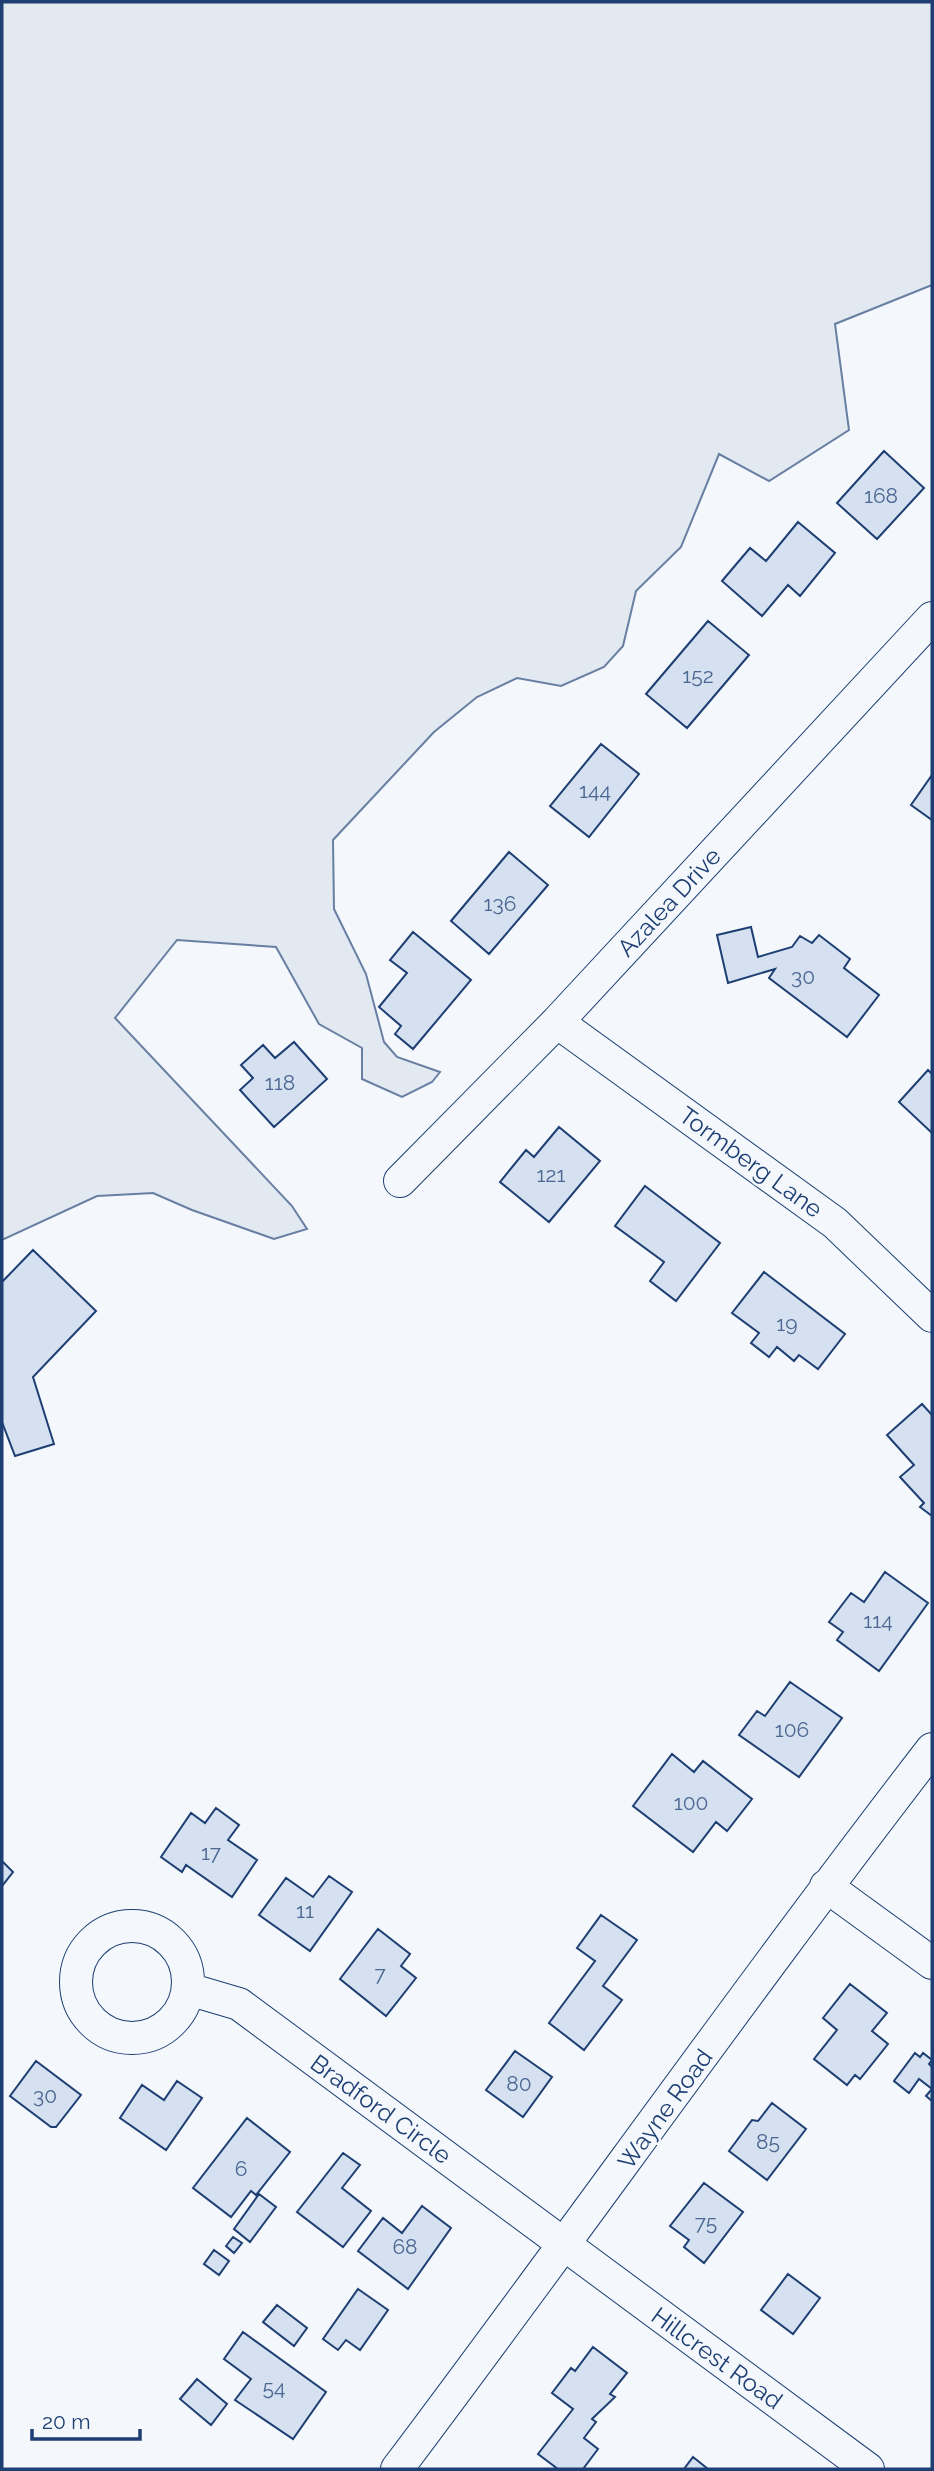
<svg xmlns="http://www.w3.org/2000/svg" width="934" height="2471" viewBox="0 0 934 2471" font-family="Raleway,sans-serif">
	<rect width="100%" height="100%" fill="#f4f7fb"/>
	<path fill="#e3e9f0" stroke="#687fa3" stroke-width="2" d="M2,2H932V285L835,324L849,430L769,481L719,454L681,547L636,591L623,646L604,667L561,686L517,678L477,697L434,732L333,840L334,909L366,974L384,1042L397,1057L440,1072L432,1082L402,1097L362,1079V1048L319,1024L276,947L177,940L115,1018L292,1206L307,1229L274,1239L192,1210L153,1193L97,1196L2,1240Z"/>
	<path fill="#d5e0f0" stroke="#1d3f73" stroke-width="2" d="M884,451L924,488L877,539L837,503Z
		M798,522L835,553L800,596L788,585L762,616L722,581L750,548L766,561Z
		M708,621L749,655L687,728L646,694Z
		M601,744L639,774L589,837L550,806Z
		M932,775V820L911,805Z
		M509,852L548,885L489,954L451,921Z
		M751,927L758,957L792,947L800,936L812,943L819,935L850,959L844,968L879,995L847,1037L769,978L775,969L728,983L717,935Z
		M413,932L471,980L413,1049L395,1034L401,1026L379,1007L407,973L390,960Z
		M294,1042L327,1079L274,1127L240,1090L253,1078L241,1065L263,1045L275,1058Z
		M928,1070L932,1074V1133L899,1102Z
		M559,1127L600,1161L549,1222L500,1182L526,1150L534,1157Z
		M645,1186L720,1243L676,1301L650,1281L664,1262L615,1226Z
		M33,1250L96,1311L33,1377L54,1444L15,1456L2,1422V1282Z
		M764,1272L845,1334L818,1369L799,1355L794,1361L777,1347L769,1357L751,1343L759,1333L732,1313Z
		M922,1404L932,1415V1516L920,1507L924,1503L900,1477L914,1465L887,1435Z
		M885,1572L928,1603L879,1671L837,1640L843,1632L829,1622L851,1593L864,1602Z
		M790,1682L842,1718L799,1777L739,1735L757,1711L765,1716Z
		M672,1754L694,1772L703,1761L752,1799L727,1831L716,1822L693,1852L633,1806Z
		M216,1808L239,1825L228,1840L257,1860L232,1897L186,1865L182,1872L161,1857L191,1813L205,1823Z
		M2,1861L13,1872L2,1886Z
		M329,1876L352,1892L310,1951L259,1915L286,1878L313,1897Z
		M601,1915L637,1940L603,1986L622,2000L584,2050L549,2023L595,1961L577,1948Z
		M378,1929L410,1954L401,1966L416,1978L386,2016L340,1979Z
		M850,1984L887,2013L872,2031L888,2044L860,2079L855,2075L847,2085L814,2059L837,2030L823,2018Z
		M515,2051L552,2077L523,2117L486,2090Z
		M915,2053L920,2057L923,2053L932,2060L929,2064L932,2067V2101L926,2096L932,2089L919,2079L909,2093L894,2081Z
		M36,2061L81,2095L56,2127H51L10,2096Z
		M177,2081L202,2098L166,2150L120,2118L142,2085L164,2100Z
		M772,2103L806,2129L767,2180L729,2151L752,2120L758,2121Z
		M247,2118L290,2152L256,2195L251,2191L231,2217L193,2188Z
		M343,2153L360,2165L342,2188L371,2211L343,2247L297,2212Z
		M704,2183L743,2212L704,2263L684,2247L689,2240L670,2226Z
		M259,2194L276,2207L250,2242L234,2229Z
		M422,2206L451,2228L408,2289L358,2251L383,2218L402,2233Z
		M233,2237L242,2243L234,2253L226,2246Z
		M214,2250L229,2261L219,2275L204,2264Z
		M788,2274L820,2298L793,2334L761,2310Z
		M358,2289L388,2310L360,2350L346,2340L338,2350L323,2339Z
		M277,2305L307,2328L294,2346L263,2322Z
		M243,2332L326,2392L293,2439L235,2400L251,2379L224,2359Z
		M593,2347L627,2373L610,2394L615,2397L592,2419L596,2422L584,2438L598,2449L583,2469H558L538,2454L573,2409L552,2393L571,2368L575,2371Z
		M197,2379L227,2404L211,2425L180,2399Z
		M693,2457L708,2469H684Z"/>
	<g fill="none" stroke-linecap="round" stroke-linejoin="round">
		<g stroke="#1d3f73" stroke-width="34">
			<path id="minor" d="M557,1022L835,1223L932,1316
				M400,1181L557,1022L932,618
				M826,1886L932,1963
				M76 1982a56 56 0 1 1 112 0a56 56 0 1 1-112 0Z
				M188,1989L239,2004L868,2469
				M397,2469C577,2230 749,1986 932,1749"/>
		</g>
		<use href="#minor" stroke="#f4f7fb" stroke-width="32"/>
	</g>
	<g text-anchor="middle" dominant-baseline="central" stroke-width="5" stroke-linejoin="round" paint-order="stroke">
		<g font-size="21" fill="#4b6792">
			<text x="881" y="495">168</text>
			<text x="698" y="675">152</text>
			<text x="595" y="790">144</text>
			<text x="500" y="903">136</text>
			<text x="803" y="976">30</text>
			<text x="280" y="1082">118</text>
			<text x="551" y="1174">121</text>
			<text x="787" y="1323">19</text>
			<text x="878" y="1620">114</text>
			<text x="792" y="1729">106</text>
			<text x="691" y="1802">100</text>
			<text x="211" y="1852">17</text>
			<text x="305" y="1910">11</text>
			<text x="380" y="1973">7</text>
			<text x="519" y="2083">80</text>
			<text x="45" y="2095">30</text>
			<text x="768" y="2141">85</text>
			<text x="241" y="2168">6</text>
			<text x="706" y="2222">75</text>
			<text x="405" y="2246">68</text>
			<text x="274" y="2387">54</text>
		</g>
		<g font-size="24" fill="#1d3f73" stroke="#f4f7fb">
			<text transform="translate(669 902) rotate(-47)">Azalea Drive</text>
			<text transform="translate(751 1162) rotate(36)">Tormberg Lane</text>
			<text transform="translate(381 2109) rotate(36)">Bradford Circle</text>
			<text transform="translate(665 2109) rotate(-54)">Wayne Road</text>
			<text transform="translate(717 2358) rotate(36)">Hillcrest Road</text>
		</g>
	</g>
	<rect width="934" height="2471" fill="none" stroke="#1d3f73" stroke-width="7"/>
	<path d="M32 2429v10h108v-10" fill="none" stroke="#1d3f73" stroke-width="3.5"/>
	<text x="42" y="2429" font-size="21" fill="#1d3f73" stroke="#f4f7fb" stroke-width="5" paint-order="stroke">20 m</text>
</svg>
